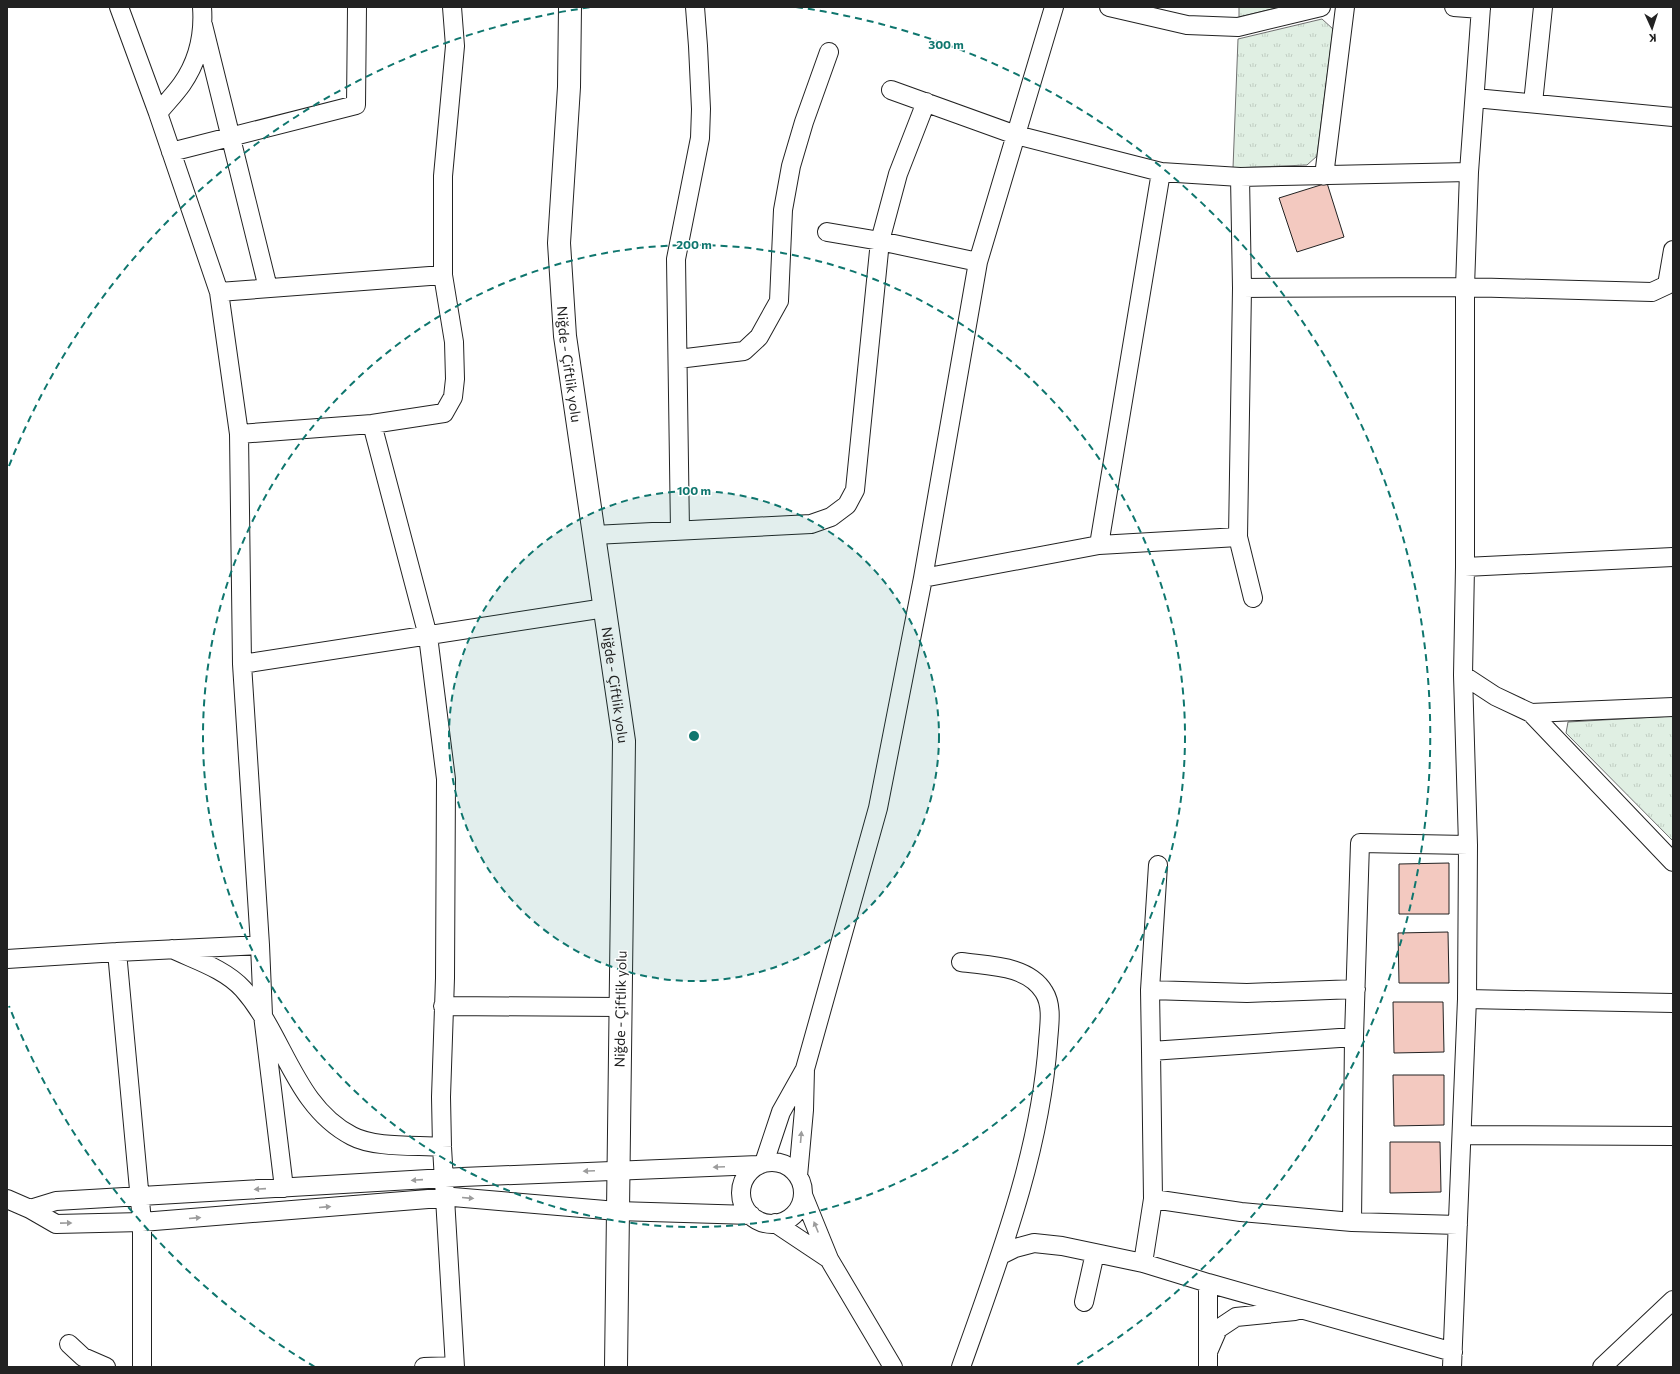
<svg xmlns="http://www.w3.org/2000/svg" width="1680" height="1374" viewBox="0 0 1680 1374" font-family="Commissioner,sans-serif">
	<defs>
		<pattern id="grass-tufts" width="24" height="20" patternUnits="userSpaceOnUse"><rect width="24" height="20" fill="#e0efe3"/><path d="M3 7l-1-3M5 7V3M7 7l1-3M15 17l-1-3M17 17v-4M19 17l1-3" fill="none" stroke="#c0cdc2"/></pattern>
	</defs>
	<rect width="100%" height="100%" fill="#fff"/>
	<path fill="url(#grass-tufts)" stroke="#6f6f6f" d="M1239,7H1280L1239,17Z
		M1322,19L1333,29L1317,156L1307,165L1233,168L1238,39Z
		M1673,716V841L1566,733L1568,722Z"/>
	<path fill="#f3c9c0" stroke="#222" d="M1327,183L1344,237L1297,252L1279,198Z
		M1449,863V914H1399V864Z
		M1448,932L1449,983H1399L1398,933Z
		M1393,1002H1443L1444,1052L1394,1053Z
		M1393,1075H1444V1125L1394,1126Z
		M1390,1142H1440L1441,1192L1390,1193Z"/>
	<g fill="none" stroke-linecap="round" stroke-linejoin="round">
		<g stroke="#222" stroke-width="20">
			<path id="minor" d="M119,7L158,113L219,292L239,434L242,664L260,945L263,1015L284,1188
				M1109,7L1187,25L1238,27L1321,7
				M1454,7L1481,9
				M203,25L268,288
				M891,90L1016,135L1161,172L1240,177
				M1475,98L1673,117
				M1533,103L1543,7
				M158,113C166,103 175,94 182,84C198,61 204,34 202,7
				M171,152L356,105L357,7
				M1324,176L1345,7
				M827,232L880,241L978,262
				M1242,288L1465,287L1652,292L1667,285L1673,250
				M219,292L443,275
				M678,359L744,351L759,337L779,301L783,210L791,166L804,122L829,52
				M372,424L428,636L446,779L445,978L441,1097L442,1147L455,1367
				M239,434L372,424L444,413L453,397L455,379L454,342L443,275V176L455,46L452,7
				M680,531L676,259L700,138L701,109L698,46L695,7
				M594,535L811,524L831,517L847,505L855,490L880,241L898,174L926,102
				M1238,537L1242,288L1240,177L1469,172
				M1099,545L1161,172
				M1465,567L1673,557
				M923,578L1099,545L1238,537L1253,598
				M242,664L605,608
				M1463,675L1495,696L1531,713L1673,862
				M1531,713L1673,707
				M172,949C195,960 225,969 243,989C284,1035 294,1106 352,1136C374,1148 416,1145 442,1147
				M117,952L142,1222V1367
				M7,959L117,952L260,945
				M1150,990L1247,993L1356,989
				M1467,999L1673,1003
				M443,1006L620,1007
				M1354,1037L1360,843L1468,845
				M1151,1051L1150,990L1158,865
				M1462,1135L1673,1136
				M741 1193a31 31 0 1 1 62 0a31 31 0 1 1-62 0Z
				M764,1163L781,1112L804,1071
				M798,1176L804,1110L805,1069L878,808L923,578L978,262L1054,7
				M803,1195L829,1259L893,1367
				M7,1199L30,1209L56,1224L142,1222L453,1197L617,1211L751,1215
				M30,1209L56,1201L462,1177L758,1165
				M1352,1222L1458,1225
				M775,1223L829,1259
				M1001,1255L1015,1248L1034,1243L1062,1246L1143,1263L1208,1283L1453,1352
				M1143,1263L1153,1199L1151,1051L1354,1037L1352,1222L1241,1212L1153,1199
				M1084,1302L1095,1253
				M69,1344L83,1357L106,1367
				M1208,1352L1218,1329L1236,1317L1295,1311
				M424,1367L454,1366
				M961,1367C998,1262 1040,1155 1048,1042C1049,1026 1053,1006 1044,992C1028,965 988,966 961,962
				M1208,1367V1283
				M1452,1367L1467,999L1468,845L1463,675L1465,567V287L1469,172L1481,7
				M1602,1367L1673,1300"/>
		</g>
		<g stroke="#222" stroke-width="24">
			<g id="major">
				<path id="s1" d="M570,7L569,87L559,243L565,336L624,741L616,1367"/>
			</g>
		</g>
		<use href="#minor" stroke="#fff" stroke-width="18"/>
		<use href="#major" stroke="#fff" stroke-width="22"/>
	</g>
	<defs><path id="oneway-solid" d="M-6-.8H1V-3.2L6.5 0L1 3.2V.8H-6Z"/></defs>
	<g fill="#9c9c9c">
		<use href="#oneway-solid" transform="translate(801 1137) rotate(-85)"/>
		<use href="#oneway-solid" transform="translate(719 1167) rotate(177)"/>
		<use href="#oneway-solid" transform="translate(589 1171) rotate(177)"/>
		<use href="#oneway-solid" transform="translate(417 1180) rotate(176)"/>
		<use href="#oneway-solid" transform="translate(260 1189) rotate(176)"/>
		<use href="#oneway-solid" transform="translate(468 1198) rotate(5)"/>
		<use href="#oneway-solid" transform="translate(325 1207) rotate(-5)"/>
		<use href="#oneway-solid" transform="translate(195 1218) rotate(-5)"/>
		<use href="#oneway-solid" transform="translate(66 1223) rotate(-1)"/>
		<use href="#oneway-solid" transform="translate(816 1227) rotate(-112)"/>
	</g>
	<circle cx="694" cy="736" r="245" fill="#0f766e" fill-opacity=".12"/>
	<g fill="none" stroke="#0f766e" stroke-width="2" stroke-dasharray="7 5">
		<circle cx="694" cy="736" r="245"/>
		<circle cx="694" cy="736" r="491"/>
		<path d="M315 1367A736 736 0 0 1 9 1006M9 466A736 736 0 0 1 592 7M796 7A736 736 0 0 1 1073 1367"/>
	</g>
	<g text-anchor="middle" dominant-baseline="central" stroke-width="3" stroke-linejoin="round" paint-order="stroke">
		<g font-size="14" fill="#222" stroke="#fff">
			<text stroke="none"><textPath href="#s1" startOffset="358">Niğde - Çiftlik yolu</textPath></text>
			<text stroke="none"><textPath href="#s1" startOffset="682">Niğde - Çiftlik yolu</textPath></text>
			<text transform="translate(620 1009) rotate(-89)">Niğde - Çiftlik yolu</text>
		</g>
	</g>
	<circle cx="694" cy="736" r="6" fill="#0f766e" stroke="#fff" stroke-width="2"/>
	<g font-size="12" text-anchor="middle" font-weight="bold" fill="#0f766e" stroke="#fff" stroke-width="3" stroke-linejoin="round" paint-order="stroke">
		<text x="946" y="49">300 m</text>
		<text x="694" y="249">200 m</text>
		<text x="694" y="495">100 m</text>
	</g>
	<rect width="1680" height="1374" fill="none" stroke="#222222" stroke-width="16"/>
	<g transform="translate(1652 28) rotate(177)" stroke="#ffffff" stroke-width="3" paint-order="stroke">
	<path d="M0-3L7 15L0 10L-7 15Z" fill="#222222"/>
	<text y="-6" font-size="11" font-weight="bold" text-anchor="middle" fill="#222222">K</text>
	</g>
</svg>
